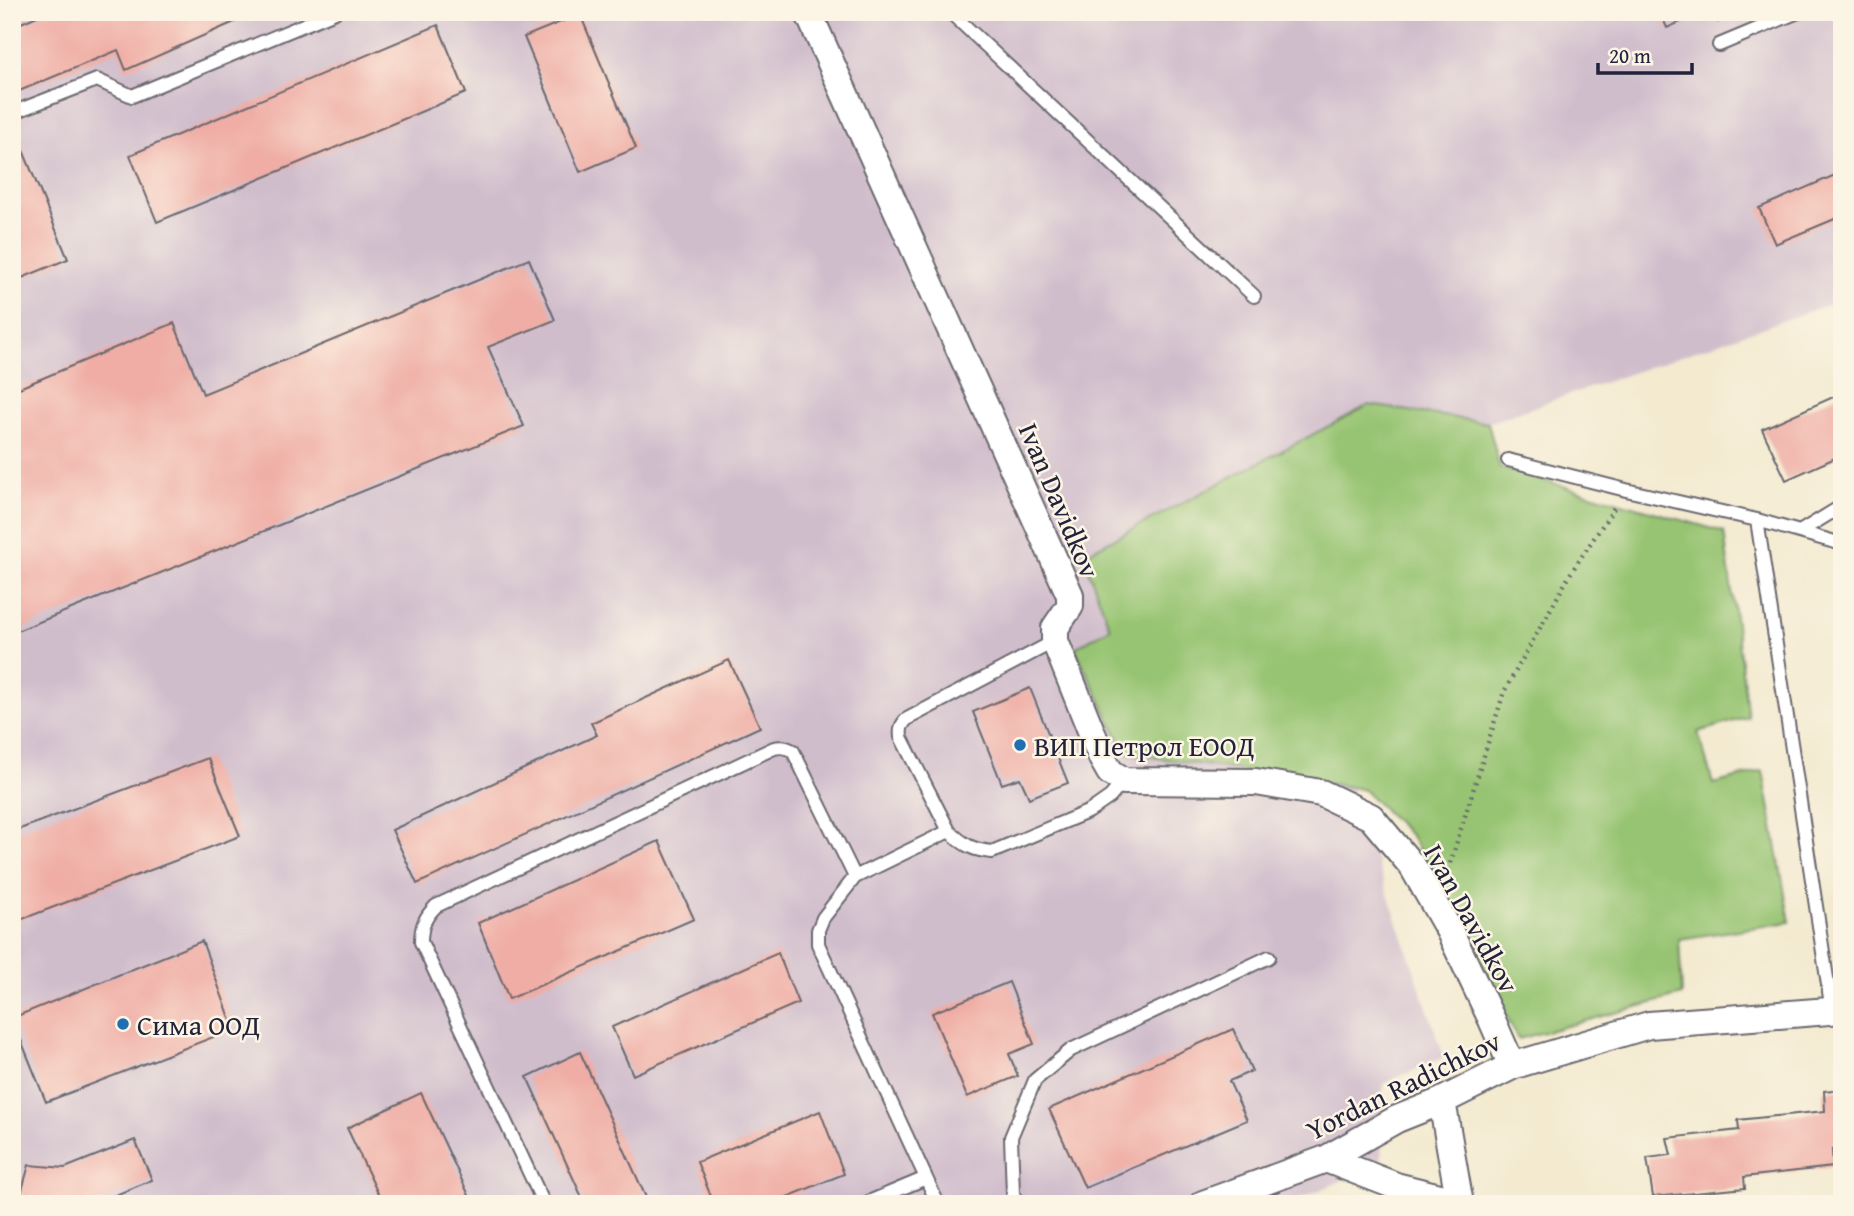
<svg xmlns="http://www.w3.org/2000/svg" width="1854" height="1216" viewBox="0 0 1854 1216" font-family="'Gentium Book Plus',serif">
	<rect width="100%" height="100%" fill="#fcf5e5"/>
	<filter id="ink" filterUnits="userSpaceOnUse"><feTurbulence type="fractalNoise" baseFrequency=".0143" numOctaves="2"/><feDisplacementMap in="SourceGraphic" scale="14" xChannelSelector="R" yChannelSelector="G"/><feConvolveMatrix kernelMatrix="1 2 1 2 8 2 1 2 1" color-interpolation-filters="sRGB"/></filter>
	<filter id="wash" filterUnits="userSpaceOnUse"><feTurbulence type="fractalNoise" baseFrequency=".00686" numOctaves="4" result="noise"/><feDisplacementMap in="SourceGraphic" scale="28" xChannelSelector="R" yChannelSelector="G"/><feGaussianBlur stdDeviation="1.57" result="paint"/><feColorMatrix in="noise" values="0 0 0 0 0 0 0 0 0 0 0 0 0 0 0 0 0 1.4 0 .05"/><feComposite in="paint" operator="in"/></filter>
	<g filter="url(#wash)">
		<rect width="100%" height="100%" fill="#f3ead0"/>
		<path fill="#d0bdcc" d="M12,12H1842V300L1488,423L1369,405L1110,628L1076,647L1126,753L1351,787L1444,1057L1383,1084L1381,1164L1287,1204H12Z"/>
		<path fill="#97c472" stroke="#5c7356" stroke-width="2" d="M1369,405L1488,423L1500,468L1724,532L1748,717L1698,732L1713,784L1763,771L1790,922L1679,939L1682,995L1518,1039L1442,891L1411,836L1364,790L1351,787L1126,753L1075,648L1110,628L1083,555Z"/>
		<g id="blocks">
			<path fill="#efada5" d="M46,12H257L126,70L118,50L12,94V27Z
				M1660,12H1703L1667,28Z
				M1713,12H1740L1718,22Z
				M580,14L636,148L580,172L524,37Z
				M438,25L466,93L157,222L130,155Z
				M15,131L68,259L12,282V132Z
				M1842,172V216L1775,244L1759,208Z
				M529,259L555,320L488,347L524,426L17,631L12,618V391L174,323L203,394Z
				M1842,393V455L1786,480L1762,429Z
				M729,660L760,727L417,884L392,830L597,735L591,723Z
				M1030,688L1068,783L1029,798L1020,778L1002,784L973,712Z
				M208,758L240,836L12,923V832Z
				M659,841L694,919L509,999L478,923Z
				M202,941L234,1029L46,1102L12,1018Z
				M778,953L798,1003L633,1075L612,1027Z
				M1009,982L1034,1044L1009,1054L1018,1076L967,1097L932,1013Z
				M1233,1029L1252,1071L1229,1081L1247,1120L1085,1188L1049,1109Z
				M580,1052L649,1204H585L527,1077Z
				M1842,1089V1149L1832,1150L1833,1167L1744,1177L1745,1188L1653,1197L1647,1158L1671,1155L1667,1138L1739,1130L1738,1120L1825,1111L1824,1091Z
				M421,1093L473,1204H383L347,1128Z
				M820,1111L844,1174L770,1204H714L697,1162Z
				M135,1140L152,1180L94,1204H18L29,1165L65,1168Z"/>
		</g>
	</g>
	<g filter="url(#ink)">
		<use href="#blocks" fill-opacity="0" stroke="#6b686f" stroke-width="2"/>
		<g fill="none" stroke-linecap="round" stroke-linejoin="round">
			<g stroke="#6b686f" stroke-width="16">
				<path id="service" d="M950,12L1254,296
					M1719,45L1798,12
					M12,113L97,80L132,96L335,12
					M1508,460L1626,490L1757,520
					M1801,531L1842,506
					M949,831C964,845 972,850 992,852L1090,811L1110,797L1124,781
					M1832,1011L1757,520L1842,544
					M544,1204L421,942C421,926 425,917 436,906L774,748C782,746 787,747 793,751L855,877
					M864,1204L926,1178
					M938,1204L818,944V930L823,918L855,877L949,831L901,737C900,729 901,725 907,719L1055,641
					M1018,1204L1013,1194L1011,1137L1035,1080L1071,1050L1269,957"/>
			</g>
			<g stroke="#6b686f" stroke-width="30">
				<path id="minor" d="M808,12L1070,595V606L1055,628V641L1102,758L1110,772L1124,781L1256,782L1321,793L1371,817L1413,867L1449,930L1492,1020L1512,1066
					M1442,1101L1460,1204
					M1326,1159L1396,1186L1460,1202
					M1203,1204L1326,1159L1397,1119L1442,1101L1512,1066L1649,1025L1842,1010"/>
			</g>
			<path stroke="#6b686f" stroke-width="4.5" stroke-dasharray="2 5" stroke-linecap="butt" d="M1448,870L1504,692L1572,571L1614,508"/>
			<use href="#service" stroke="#fff" stroke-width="12"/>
			<use href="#minor" stroke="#fff" stroke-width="26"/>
		</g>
	</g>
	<g fill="#1f6fb2" stroke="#fcf5e5" stroke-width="2.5">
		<circle cx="1020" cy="745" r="7"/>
		<circle cx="123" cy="1024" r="7"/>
	</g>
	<g text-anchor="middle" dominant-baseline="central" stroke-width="5" stroke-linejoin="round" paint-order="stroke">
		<g font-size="28" fill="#22223b" stroke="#fcf5e5">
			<text transform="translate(1060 500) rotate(67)">Ivan Davidkov</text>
			<text transform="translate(1472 918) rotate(61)">Ivan Davidkov</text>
			<text transform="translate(1403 1085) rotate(-26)">Yordan Radichkov</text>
		</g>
		<g font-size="28" fill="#22223b" stroke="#fcf5e5" text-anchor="start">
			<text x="1034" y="745">ВИП Петрол ЕООД</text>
			<text x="137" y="1024">Сима ООД</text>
		</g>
	</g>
	<rect width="1854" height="1216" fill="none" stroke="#fcf5e5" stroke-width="42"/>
	<path d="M1598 63v10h94v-10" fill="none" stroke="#22223b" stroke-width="3.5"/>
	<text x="1609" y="63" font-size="21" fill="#22223b" stroke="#fcf5e5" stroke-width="5" paint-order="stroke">20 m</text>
</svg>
